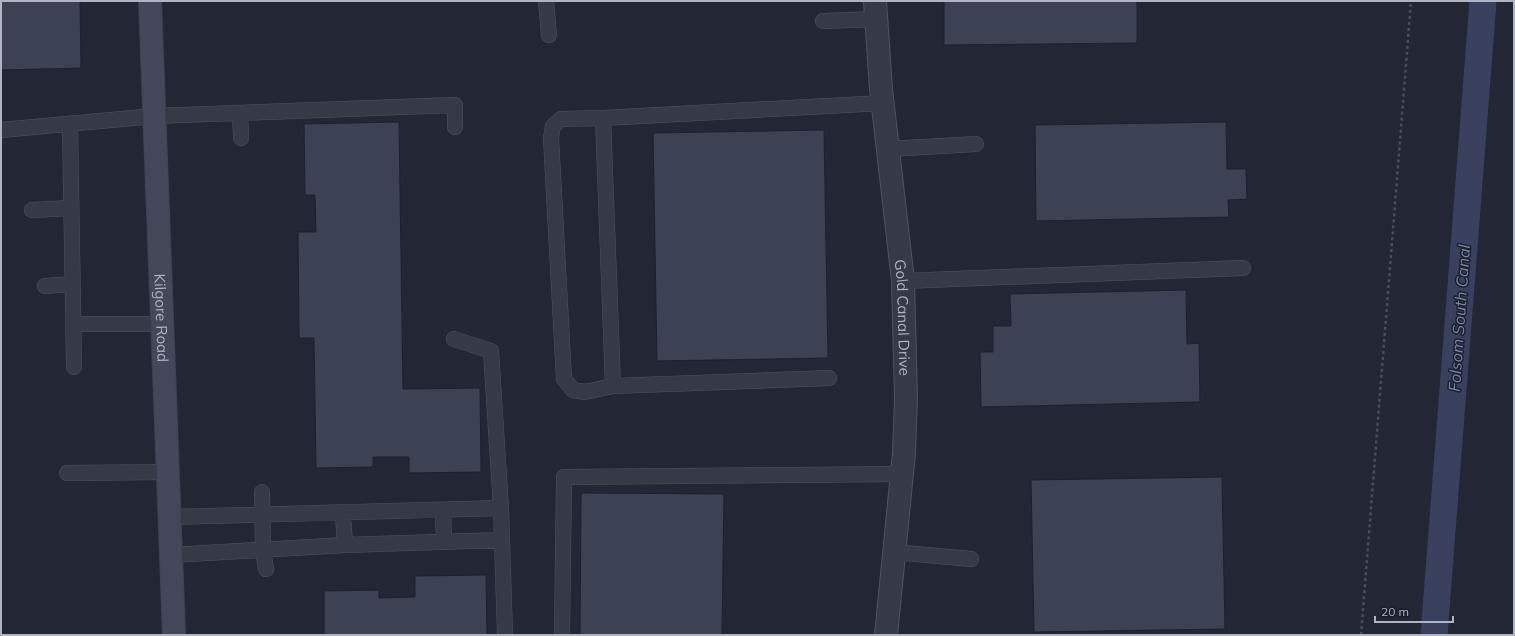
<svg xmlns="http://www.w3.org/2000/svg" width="1515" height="636" viewBox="0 0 1515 636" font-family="Mulish,sans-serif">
	<rect width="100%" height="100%" fill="#222635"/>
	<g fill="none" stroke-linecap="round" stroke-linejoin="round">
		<path stroke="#39405d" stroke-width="27" d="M1434,635L1483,1"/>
	</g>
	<path fill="#3c4153" stroke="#1d202d" d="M1,1H80L81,68L1,70Z
		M944,1H1137V43L944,45Z
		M399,122L403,389L480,388L481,472L409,473V457H373V467L316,468L314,338H299L298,232H316L315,195H305L304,124Z
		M1226,122L1227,169H1246L1247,199L1228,200L1229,217L1036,221L1035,125Z
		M824,130L828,358L657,361L653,133Z
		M1186,290L1187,344L1199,343L1200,402L981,407L980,352H993V326H1011L1010,294Z
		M1222,477L1225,629L1034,632L1031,480Z
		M581,493L724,494L722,635H580Z
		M486,575L487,635H324V591L379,590V598L415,597V576Z"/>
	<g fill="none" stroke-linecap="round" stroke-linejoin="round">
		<g stroke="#505361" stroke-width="16">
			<path id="lane" d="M546,1L549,35
				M823,21L876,19
				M240,113L241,138
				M603,118L613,386
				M70,124L74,367
				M1,130L155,116L455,105V127
				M888,149L976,144
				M32,210L71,208
				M903,281L1243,268
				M45,286L72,284
				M73,324H163
				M454,339L491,351L501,508L505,635
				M829,378L613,386L585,392L573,390L564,379L551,138L553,126L561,119L603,118L883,103
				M67,473L168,472
				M262,492L263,550L266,569
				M443,510L444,541
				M343,513L345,545
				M170,517L501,508
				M894,552L971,559
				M171,555L345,545L502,540
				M562,635L564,477L902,474"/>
		</g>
		<g stroke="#505361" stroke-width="24">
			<g id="street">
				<path id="s1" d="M875,1L881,89L903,281L906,399L904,453L886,635"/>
			</g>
		</g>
		<g stroke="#3f424f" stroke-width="24">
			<g id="secondary">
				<path id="s2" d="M150,1L174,635"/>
			</g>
		</g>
		<path stroke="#445056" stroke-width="2.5" stroke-dasharray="3 3" stroke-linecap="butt" d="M1361,635L1411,1"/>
		<use href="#lane" stroke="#363946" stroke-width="15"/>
		<use href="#street" stroke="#363946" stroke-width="22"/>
		<use href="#secondary" stroke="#444759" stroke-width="22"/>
	</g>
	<g text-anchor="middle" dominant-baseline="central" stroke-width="3" stroke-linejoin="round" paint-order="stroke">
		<g font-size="15" fill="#b0b3c2" stroke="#1b1e2b">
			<text stroke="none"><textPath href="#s2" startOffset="317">Kilgore Road</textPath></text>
			<text stroke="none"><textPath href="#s1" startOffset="318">Gold Canal Drive</textPath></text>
		</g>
		<g font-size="16" font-style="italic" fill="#7b85a8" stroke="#1b1e2b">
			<text transform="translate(1459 318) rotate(-86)">Folsom South Canal</text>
		</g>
	</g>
	<rect width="1515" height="636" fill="none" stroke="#b0b3c2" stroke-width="4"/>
	<path d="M1375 616v6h78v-6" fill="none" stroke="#b0b3c2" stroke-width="2"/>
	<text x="1381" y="616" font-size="12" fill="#b0b3c2" stroke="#1b1e2b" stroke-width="3" paint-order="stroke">20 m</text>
</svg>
